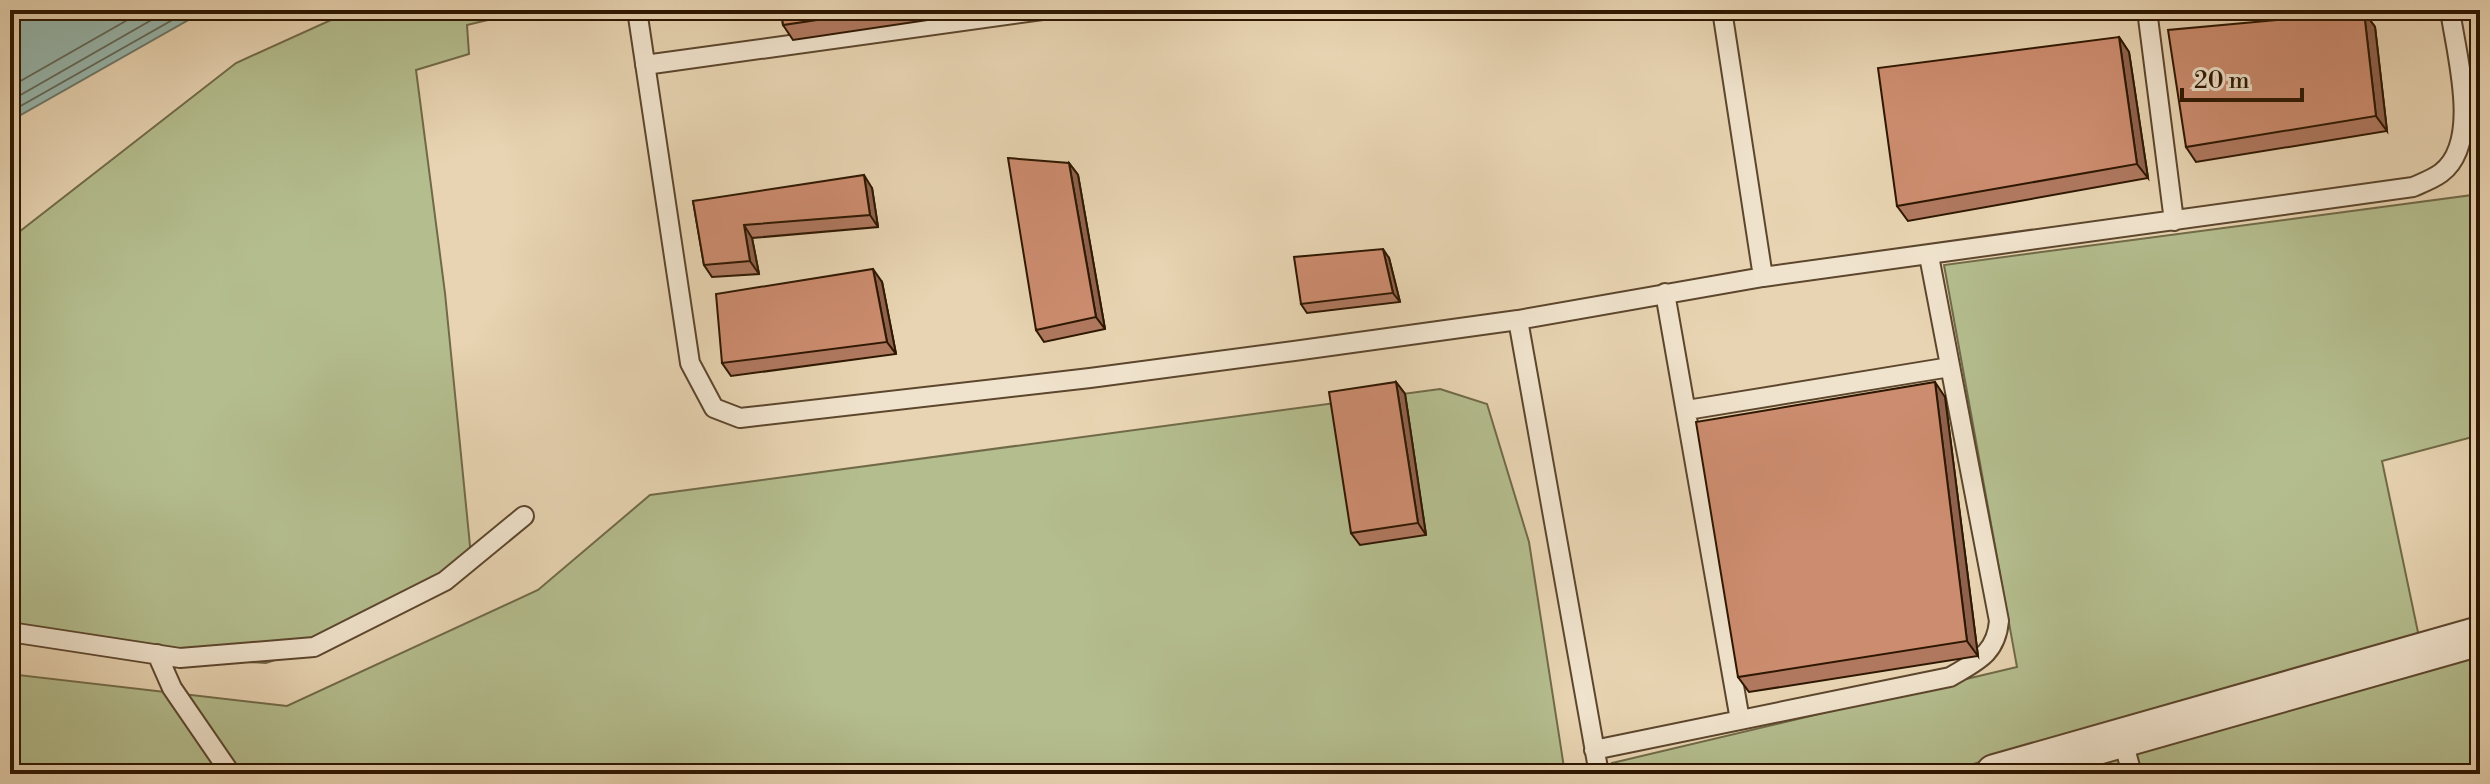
<svg xmlns="http://www.w3.org/2000/svg" width="2490" height="784" viewBox="0 0 2490 784" font-family="'Libre Bodoni',serif">
	<rect width="100%" height="100%" fill="#e8d4b2"/>
	<filter id="stains"><feTurbulence type="fractalNoise" baseFrequency=".0025" numOctaves="4"/><feColorMatrix values="0 0 0 0 .2 0 0 0 0 .09 0 0 0 0 .02 0 0 0 .5 -.17"/></filter>
	<radialGradient id="worn" r=".72"><stop offset=".6" stop-color="#630" stop-opacity="0"/><stop offset="1" stop-color="#630" stop-opacity=".3"/></radialGradient>
	<path fill="#b4bd8e" stroke="#716a48" stroke-width="2" d="M353,10H529L467,25L469,54L416,70L445,293L472,566L314,647L266,663L180,658L10,632V239L236,63Z
		M2480,194V435L2382,461L2419,637L1938,774H1614L1612,763L2017,667L1944,265Z
		M1440,389L1487,404L1529,542L1565,774H10V674L287,706L538,590L650,495Z
		M2480,634V774H1995Z"/>
	<path fill="#97b8af" stroke="#6d7869" stroke-width="2" d="M10,10H206L10,121Z"/>
	<g fill="none" stroke-linecap="round" stroke-linejoin="round">
		<path stroke="#626858" stroke-width="2" d="M10,87L145,10
			M10,101L169,10
			M10,112L190,10"/>
		<g stroke="#5c462d" stroke-width="22">
			<path id="lane" d="M637,10L690,363L714,408L740,418L1090,378L1294,351L1518,320L1763,277L2413,187C2422,183 2433,179 2441,173C2482,142 2456,54 2450,10
				M1722,10L1763,277
				M2147,10L2174,221
				M645,65L1042,10
				M1665,293L1740,720
				M1518,320L1599,774
				M1687,410L1950,367
				M10,632L180,658L314,647L445,581L524,516
				M157,654L172,688L231,774
				M2122,737L2132,774
				M1594,750L1950,677C1977,661 1996,654 1999,621L1929,256"/>
		</g>
		<g stroke="#5c462d" stroke-width="42">
			<path id="street" d="M1995,774L2480,636"/>
		</g>
		<use href="#lane" stroke="#f0e3cd" stroke-width="18"/>
		<use href="#street" stroke="#f0e3cd" stroke-width="38"/>
	</g>
	<path fill="#af785f" stroke="#2e1701" stroke-width="2" d="M781,10H995L793,40L783,25Z
		M2364,12L2375,27L2387,131L2196,162L2186,147Z
		M2119,37L2129,52L2148,178L1908,221L1897,206Z
		M1069,163L1078,175L1105,329L1044,342L1036,330Z
		M872,188L878,227L752,238L759,274L712,277L704,265L693,201Z
		M1389,258L1400,302L1307,313L1301,304Z
		M882,282L896,354L731,376L722,363Z
		M1396,382L1405,394L1426,535L1360,545L1351,533Z
		M1945,397L1978,656L1749,692L1738,677Z"/>
	<path fill="#8f624e" stroke="#2e1701" stroke-width="2" d="M2364,12L2375,27L2387,131L2376,116Z
		M2119,37L2129,52L2148,178L2137,164Z
		M1069,163L1078,175L1105,329L1096,317Z
		M864,175L872,188L878,227L870,215Z
		M744,225L752,238L759,274L750,261Z
		M1383,249L1389,258L1400,302L1393,293Z
		M873,269L882,282L896,354L887,342Z
		M1396,382L1405,394L1426,535L1418,523Z
		M1935,382L1945,397L1978,656L1967,641Z"/>
	<path fill="#cc8c6f" stroke="#2e1701" stroke-width="2" d="M781,10H884L783,25Z
		M2364,12L2376,116L2186,147L2168,30Z
		M2119,37L2137,164L1897,206L1878,68Z
		M1008,158L1069,163L1096,317L1036,330Z
		M864,175L870,215L744,225L750,261L704,265L693,201Z
		M1383,249L1393,293L1301,304L1294,257Z
		M873,269L887,342L722,363L716,294Z
		M1396,382L1418,523L1351,533L1329,392Z
		M1935,382L1967,641L1738,677L1696,422Z"/>
	<rect width="2490" height="784" fill="none" stroke="#e8d4b2" stroke-width="40"/>
	<rect x="12" y="12" width="2466" height="760" fill="none" stroke="#2e1701" stroke-width="4"/>
	<rect x="20" y="20" width="2450" height="744" fill="none" stroke="#2e1701" stroke-width="2"/>
	<path d="M2182 88v12h120v-12" fill="none" stroke="#2e1701" stroke-width="4"/>
	<text x="2194" y="88" font-size="24" fill="#2e1701" stroke="#f0e3cd" stroke-width="6" paint-order="stroke">20 m</text>
	<rect width="100%" height="100%" filter="url(#stains)"/>
	<rect width="100%" height="100%" fill="url(#worn)"/>
</svg>
